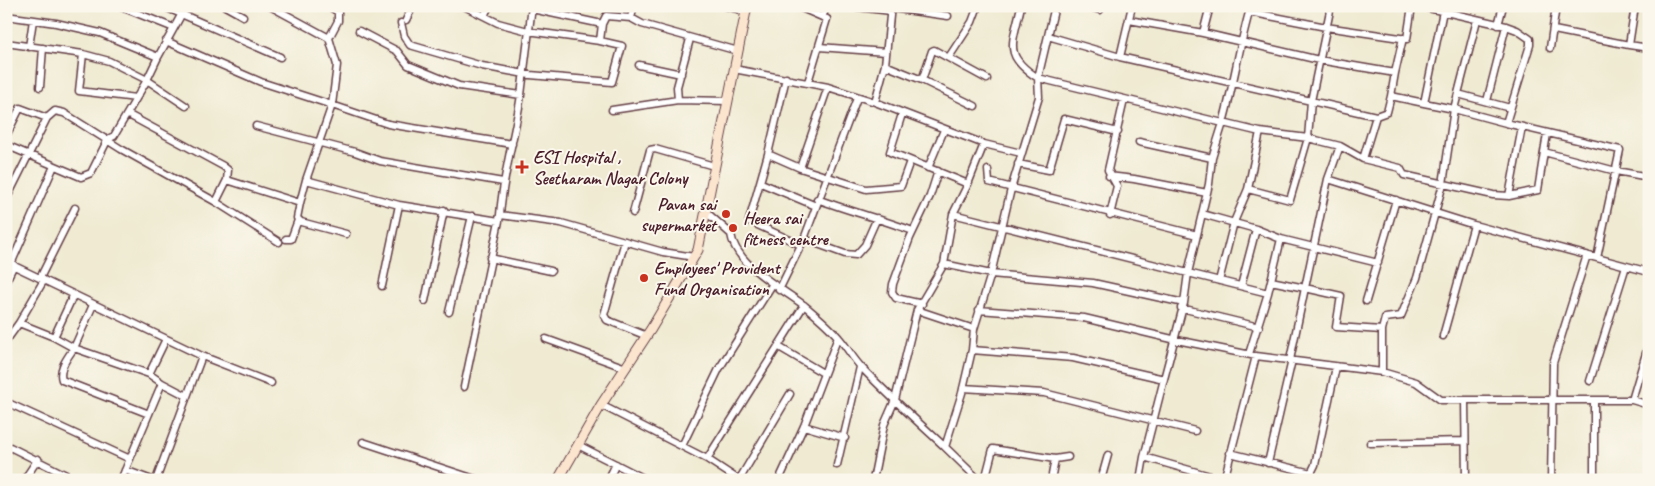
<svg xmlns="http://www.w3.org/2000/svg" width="1655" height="486" viewBox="0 0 1655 486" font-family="Caveat,sans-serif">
	<rect width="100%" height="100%" fill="#fbf7ec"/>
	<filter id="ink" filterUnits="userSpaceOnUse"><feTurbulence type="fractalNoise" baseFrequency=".02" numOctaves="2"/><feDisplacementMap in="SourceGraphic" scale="10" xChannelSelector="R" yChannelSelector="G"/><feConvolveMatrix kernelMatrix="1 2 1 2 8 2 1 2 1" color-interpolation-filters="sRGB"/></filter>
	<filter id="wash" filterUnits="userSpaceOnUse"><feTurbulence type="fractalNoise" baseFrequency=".0096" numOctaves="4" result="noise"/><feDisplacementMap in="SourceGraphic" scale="20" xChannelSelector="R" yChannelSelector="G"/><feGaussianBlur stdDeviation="1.12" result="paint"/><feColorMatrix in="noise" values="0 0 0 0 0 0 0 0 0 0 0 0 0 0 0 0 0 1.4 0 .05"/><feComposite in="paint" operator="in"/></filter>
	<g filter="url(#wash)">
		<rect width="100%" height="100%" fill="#efead1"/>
	</g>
	<g filter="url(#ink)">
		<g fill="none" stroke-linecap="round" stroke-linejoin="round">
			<g stroke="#633d44" stroke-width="9">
				<path id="street" d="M119,6L174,28L186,6
					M163,6L280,57
					M225,6L243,16
					M329,6L338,12V21L329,38
					M464,6L498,23L528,31L600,41L602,24
					M725,6L745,11
					M797,6L827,19L808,82
					M849,6L891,11
					M1021,6C1013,44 1002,55 1038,78L1223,123C1234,84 1239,45 1251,6
					M1087,6L1100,10
					M1210,6L1203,33L1319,60L1395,73L1391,96L1424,103L1443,11
					M1331,6L1311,101L1308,138L1340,146L1363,159L1400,168L1404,175L1493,195L1509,196L1522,127
					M1420,6L1506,26L1517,30L1530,39V45L1506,123L1620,150L1597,258
					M891,8L948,16
					M532,9L602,24L606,16L631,18L642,24L738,51
					M1249,12L1326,27L1407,39L1412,6
					M6,16L56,23L100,33L158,57L174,28
					M484,16L489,6
					M822,17L827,6
					M631,18L634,6
					M406,20L413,6
					M1129,20L1203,33
					M401,23L404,36L410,45L482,66L530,75L612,82L622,46L600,41
					M1498,25L1503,6
					M1554,30L1629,45L1635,6
					M359,31L397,51L408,65L459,86L521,95C515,135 503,174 500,215L561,223L663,252L694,257
					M1048,36L1120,57L1376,116L1387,112L1391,96
					M166,41L261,82L332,105L337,65L329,38L270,6
					M6,43L83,54L109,61L147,80L158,57
					M1629,45L1649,48
					M29,47L33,20
					M819,47L886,52
					M1550,48L1556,6
					M83,54L79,91L136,98
					M949,57L972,22L978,6
					M1120,57L1132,6
					M639,65L681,74
					M885,65L922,80L932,51L934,50L987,79
					M734,69L828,87L875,102L984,144L1021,153
					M1395,73L1403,38
					M786,78L768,154L800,168L866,189L901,186L910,161
					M922,80L975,106
					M40,87L43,48
					M1458,94L1510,108
					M521,95L532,6
					M678,100L677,87L690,39
					M1487,101L1506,26
					M875,102L885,65L891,6
					M1424,103L1454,109L1477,20
					M612,110L678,100L728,101
					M127,114L223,166L228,170L227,180L300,203L306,180
					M902,114L890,152L968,184
					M47,118L55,111L64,113L121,149L216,202
					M256,126L355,152L380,161L503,182
					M1260,132L1223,123L1212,158L1209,184L1188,273L1268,293L1281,239
					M1260,132L1308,138L1290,200L1248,189Z
					M1547,134L1544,152L1616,171L1649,177
					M6,136L20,108L47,118L6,200
					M1139,142L1212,158
					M6,145L81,177L91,173L108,139L114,136L147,80L186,106
					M1340,146L1328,179L1474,225L1649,272
					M768,154L749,221L801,245
					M1363,159L1376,116
					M1018,164L1049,170L1064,119L1118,132
					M800,168L828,87
					M928,168L944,130
					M988,170L989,182L1197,235
					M1109,176L1134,179L1207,193
					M1328,179L1305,288L1341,296L1336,327L1382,330V372
					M227,180L216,202L279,242
					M761,183L816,206
					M1509,196L1538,190L1544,152
					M817,199C849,211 881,219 913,231
					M300,203L297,218L301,222L346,234
					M706,212L731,234C735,265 782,288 805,306C817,316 829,326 839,338C847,347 853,359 862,368C888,395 917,421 945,447L962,393L972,350L1073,358L1164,379L1144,457
					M633,213L650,150L655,149L714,166
					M953,214L1188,273L1184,303L1164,379
					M1202,214L1256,229L1241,286
					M500,215L499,221L399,205L306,180L332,105L388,124L512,144
					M1110,215L1117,186L1108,170L1124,100
					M1256,229L1281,239L1378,263
					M286,239H291L298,220
					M804,239L845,254L856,255L865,245L877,218
					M625,241L604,315L607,320L647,336
					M490,258L551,271
					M6,262L202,356L271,383
					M11,264L54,166
					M944,264L991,274L1093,283L1184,303
					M40,278L75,208
					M44,280L19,323L54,337L74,348C68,357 58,369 62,380L149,414
					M6,281L14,265
					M1219,281L1234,222L1248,189
					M1271,281L1305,288L1290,360
					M382,286L399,205
					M779,290L804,239L857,98
					M425,301L444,210
					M1366,301L1396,200
					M922,304L896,298L892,292L893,284L910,238L930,196L938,171
					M93,305L74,348L149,374L162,383L121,480
					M1181,308L1259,327
					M917,310L974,329
					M979,310L1084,318L1172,339L1256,356L1382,372L1416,382L1441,400H1632L1649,343
					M449,312L472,216
					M1382,330L1385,318L1401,316L1417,278L1443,184L1454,109L1506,123
					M1443,336L1474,225
					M54,337L73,296
					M546,339L626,368
					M6,341L19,323
					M779,347L823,373
					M972,350L974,329L991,274L1011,189L1039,97L1038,78L1055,6
					M1249,354L1268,293
					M149,374L166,339
					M1590,381L1626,266
					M162,383L187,396
					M464,387L499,221
					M963,388L1044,393L1195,431
					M1465,400L1466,480
					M1594,400V480
					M1632,400L1649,405
					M6,402L130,459
					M601,405L707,459L739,480
					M804,426L845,438
					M363,442L478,480
					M1370,443L1465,441
					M6,445L76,480
					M578,445L647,480
					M682,446L719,369L772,285
					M945,447L979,480
					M1230,453L1311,473L1315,465L1336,367
					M707,459L804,305
					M1268,463L1292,360
					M837,465L860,367
					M125,470L152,480
					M24,480L38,459
					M156,480L202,356
					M608,480L616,464
					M739,480L790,394
					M779,480L804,426L838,337
					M873,480L884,425L895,400L917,310L944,264L953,214L968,184L984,144
					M985,480L993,449L1055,459L1068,457
					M1051,480L1055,459
					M1101,480L1108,455
					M1140,480L1144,457L1224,480L1256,356
					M1551,480L1553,363L1587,255"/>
			</g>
			<g stroke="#633d44" stroke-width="11">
				<path id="secondary" d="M558,480L601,405L651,329L698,250L747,6"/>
			</g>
			<use href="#street" stroke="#fff" stroke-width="6"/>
			<use href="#secondary" stroke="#fbe5cf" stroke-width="9"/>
		</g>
	</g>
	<g fill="#c8321e" stroke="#fbf7ec" stroke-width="2">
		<path d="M519.5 159.5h5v5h5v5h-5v5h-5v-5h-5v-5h5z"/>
		<circle cx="726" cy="214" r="5"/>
		<circle cx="733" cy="228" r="5"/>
		<circle cx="644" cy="278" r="5"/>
	</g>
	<g text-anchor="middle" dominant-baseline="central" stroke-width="4" stroke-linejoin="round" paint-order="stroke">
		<g font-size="18" font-weight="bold" fill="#4a1f2b" stroke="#fbf7ec" text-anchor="start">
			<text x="533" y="157">ESI Hospital ,<tspan x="533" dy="21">Seetharam Nagar Colony</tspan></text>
			<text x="716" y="204" text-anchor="end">Pavan sai<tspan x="716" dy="21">supermarket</tspan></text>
			<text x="743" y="218">Heera sai<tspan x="743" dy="21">fitness centre</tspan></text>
			<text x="654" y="268">Employees' Provident<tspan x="654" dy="21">Fund Organisation</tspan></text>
		</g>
	</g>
	<rect width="1655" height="486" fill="none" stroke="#fbf7ec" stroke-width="25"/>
</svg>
